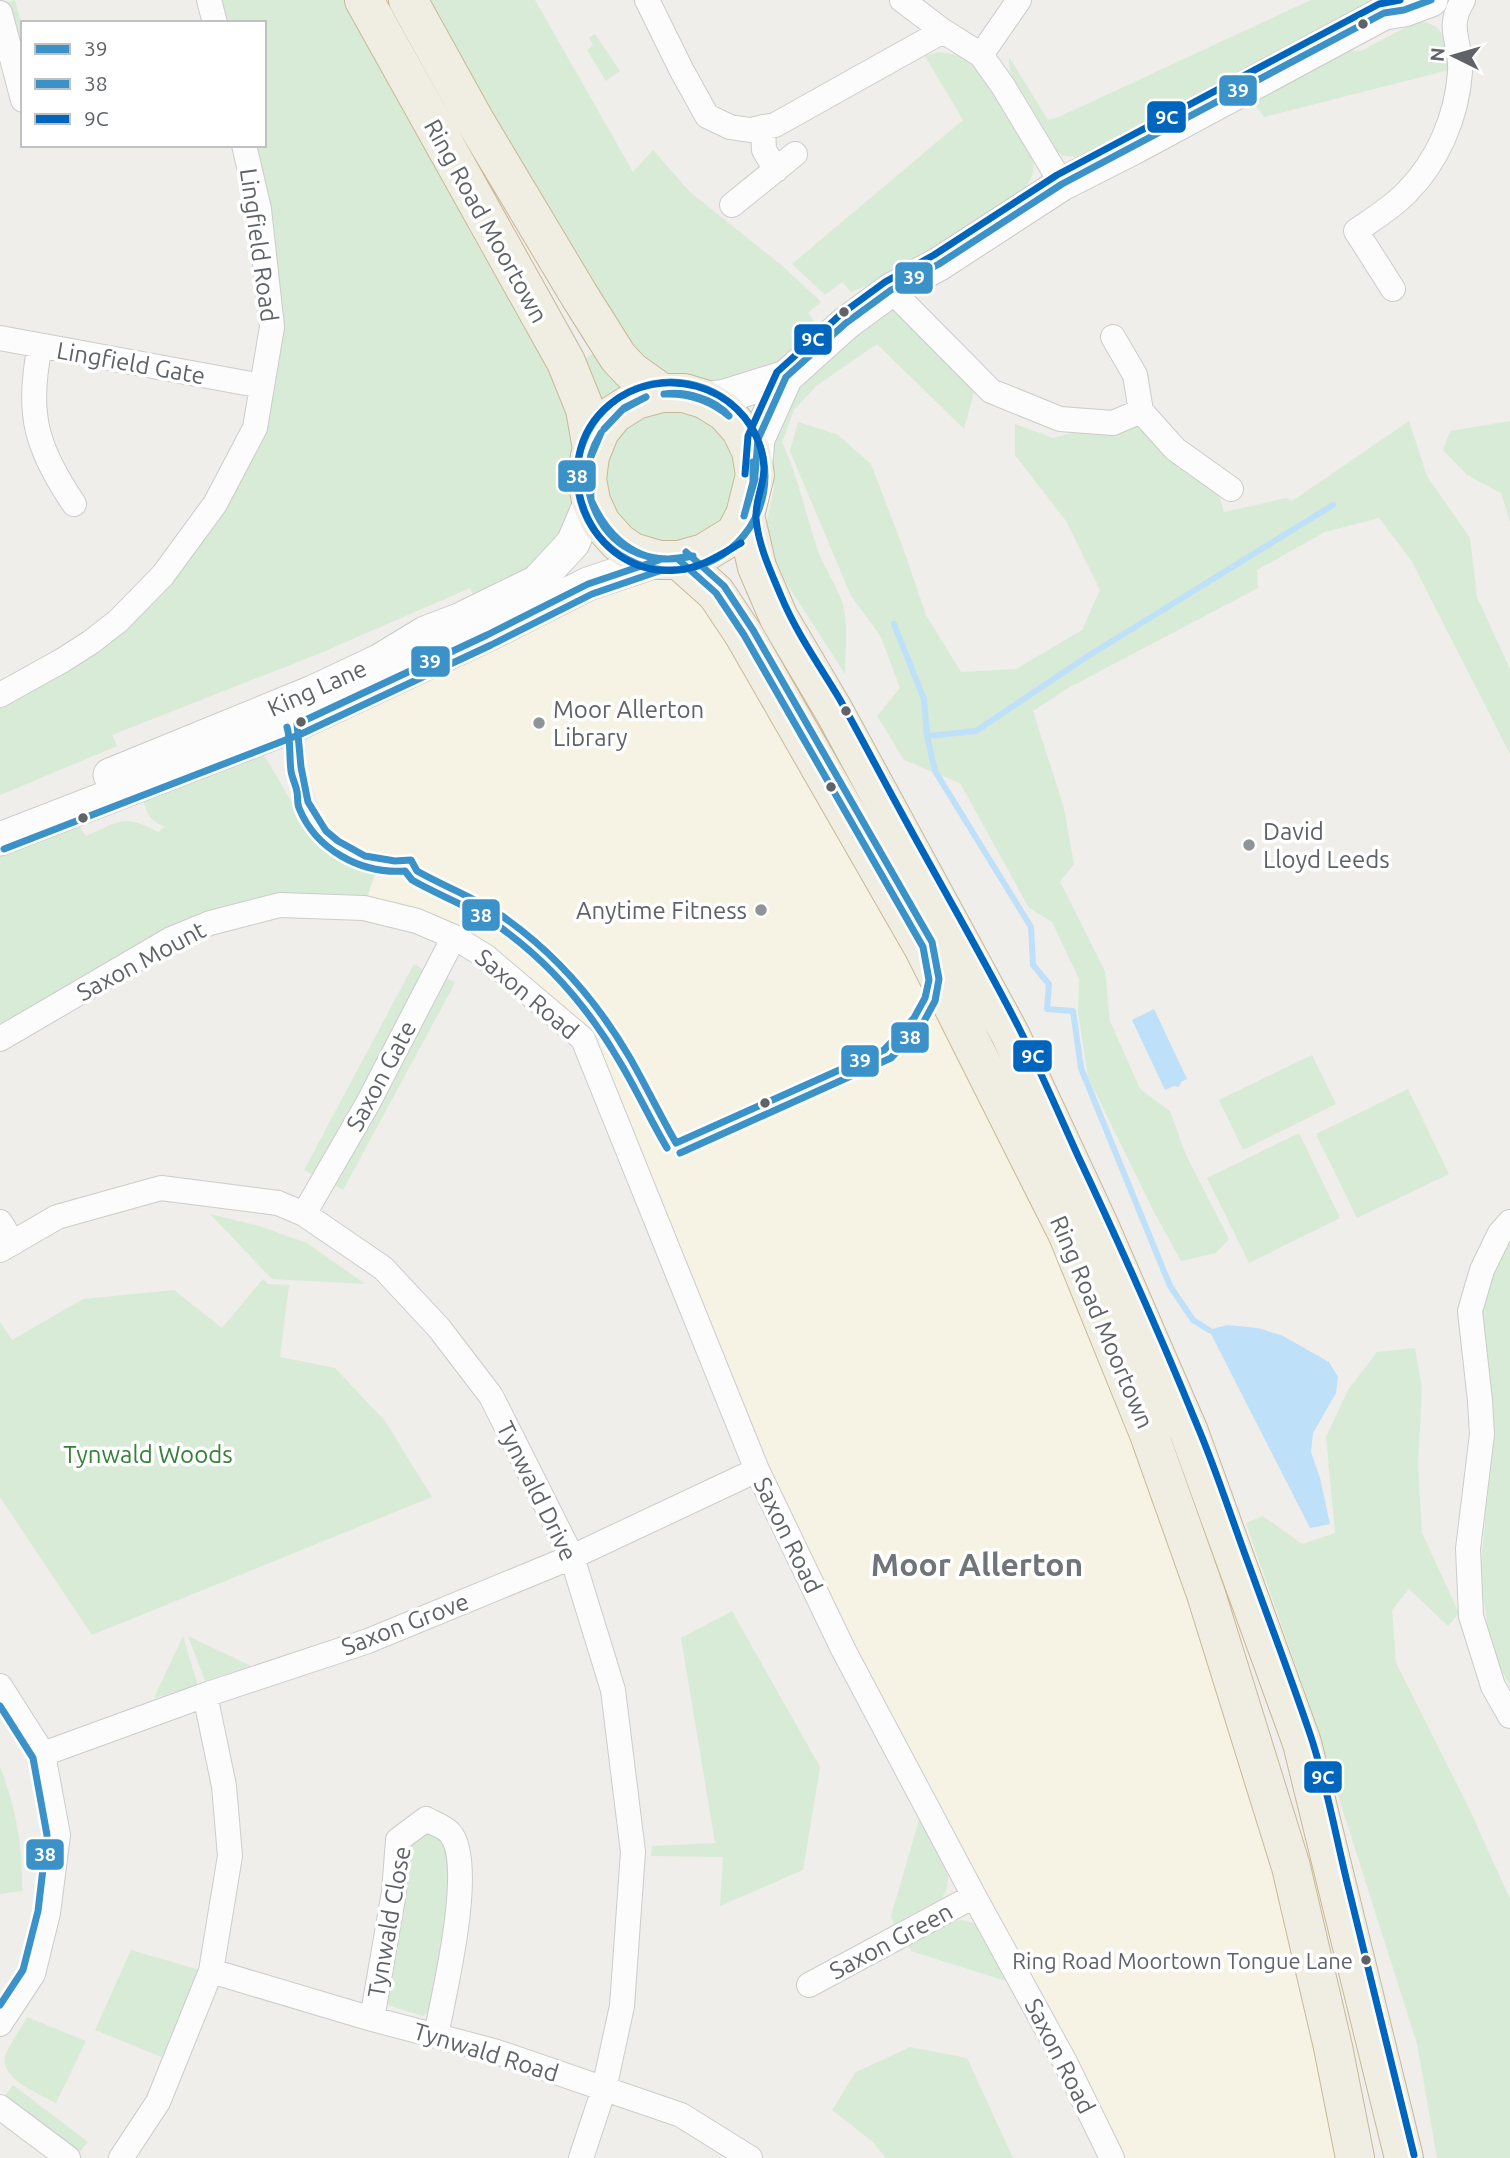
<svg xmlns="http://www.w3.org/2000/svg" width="1510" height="2158" viewBox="0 0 1510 2158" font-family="Ubuntu,sans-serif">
	<rect width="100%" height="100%" fill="#efeeea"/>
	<path fill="#f7f3e4" d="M659,560L744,635L1149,1434L1355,2158H1112L844,1651L583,1040L485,956L364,908L375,874L339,860L306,769L307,742L313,725Z"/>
	<path fill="#d8ebd6" d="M15,0L23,30V69L5,3Z
		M219,0H352L458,192L468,228L493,272L522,303L571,396L574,501L570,521L542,565L475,598L470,588L323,652L112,735L117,746L0,795V707L84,660L222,510L278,337L254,145H264V23H225Z
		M427,0H535L633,172L653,150L690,192L786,269L821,302L808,313L814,321L779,364L719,382L674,379L630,350Z
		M1311,0H1378L1081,157L1064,156L1056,151C1039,124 1008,89 1009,57L1048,120L1061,116Z
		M1418,21C1448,25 1447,45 1449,70L1264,117L1251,99L1341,50L1361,51Z
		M595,34L620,71L606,81L587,50L593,45L589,38Z
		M939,52L964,56L984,75L1032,150C1036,169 1034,179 1020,193L879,281L851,292L842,282L825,295L792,264L963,120L925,56Z
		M891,290L972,372L974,392L964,429L877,344L816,386L794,410L782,442C797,475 805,510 816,545C822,567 839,586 844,609C848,630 845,653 845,674L787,584L775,559L766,526L774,488L767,416Z
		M600,350L631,387L600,408L581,361Z
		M605 476a66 66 0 1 1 132 0a66 66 0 1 1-132 0Z
		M1140,420L1218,492L1224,512L1286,498L1292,501L1409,421L1427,476L1470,538L1477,597L1510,669V754L1411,560L1379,518L1325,532L1257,570L1258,588L1068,688L1033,711L1064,808L1074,864L1060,882L1105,971L1110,1021L1140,1089L1170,1111L1186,1155L1229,1239L1216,1253L1181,1261L1153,1210L1088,1077L1078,1013L1079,979L1052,922L1029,908L960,783L904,760L877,716L900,688L880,635L851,596L790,451L798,422L838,435L871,464L902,545L926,615L961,672L1016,669L1082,630L1100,590L1066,521L1015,455V424L1053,438L1080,431Z
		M1510,421V522L1501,493L1467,475L1443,450L1450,431Z
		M261,753L267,760L317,845L339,860L375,874L366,901L323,895L144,945L0,1024V849L80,827L86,836C120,821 124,814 158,832L165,827C151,821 147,815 143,800Z
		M414,964L426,971L315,1176L304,1170Z
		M443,976L455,983L343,1190L331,1183Z
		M1312,1055L1336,1104L1243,1150L1219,1100Z
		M1408,1089L1449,1174L1357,1218L1316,1134Z
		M1299,1133L1340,1218L1249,1263L1207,1178Z
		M210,1214L259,1226L307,1243L365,1284L272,1279Z
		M1510,1242V1686L1492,1653L1480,1577L1494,1419L1481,1308L1487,1281Z
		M263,1279L268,1284L289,1285L280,1357L335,1368L385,1421L432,1497L92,1635L0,1497V1322L12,1340L83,1299L174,1290L222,1328Z
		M1415,1348L1422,1388L1418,1466L1422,1533L1459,1613L1448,1626L1409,1589L1392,1610L1396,1663L1468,1806L1510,1899V2158H1437L1417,2044L1312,1713L1246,1523L1263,1516L1302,1544L1335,1533L1326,1437L1348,1390L1377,1352Z
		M732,1611L820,1767L803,1870L720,1906L723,1857L651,1856L652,1846L715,1843L681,1638Z
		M183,1636L198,1686L154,1698Z
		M188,1636L251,1666L205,1681Z
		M0,1766C16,1809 23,1845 22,1891L0,1894Z
		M919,1820C934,1843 960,1870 942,1898L894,1924L891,1916Z
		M428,1833L435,1834L451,1852L449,1929L429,2011L423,2016L390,2006L384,2000L407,1848L413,1840Z
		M962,1920L978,1924L1009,1982L911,1951L908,1945L952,1921Z
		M131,1950L200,1970L164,2058L95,2030Z
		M27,2017L86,2041L56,2103C40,2094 0,2080 5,2056C10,2043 20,2030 27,2017Z
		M910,2047L967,2058L1013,2158H886L873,2142L832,2110L856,2072Z
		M13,2085L88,2142L78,2154L4,2097Z"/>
	<path fill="#bfe0f9" d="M1154,1009L1187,1079L1181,1082L1179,1087L1174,1086L1165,1090L1132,1020Z
		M1227,1325L1258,1328L1283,1336L1329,1362L1338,1377L1336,1393L1313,1433L1311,1452L1320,1478L1330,1524L1310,1528L1209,1330Z"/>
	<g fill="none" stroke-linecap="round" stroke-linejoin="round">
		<path stroke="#bfe0f9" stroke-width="6" d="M894,624L924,699L927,736
			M1209,1330L1193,1320L1170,1286L1081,1068L1073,1011L1047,1009L1049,984L1033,965L1031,927L935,771L927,736L976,731L1088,656L1333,505"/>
		<g stroke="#cbcccc" stroke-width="26">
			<path id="street" d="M209,0L215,23
				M647,0L682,71L707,116L730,127L750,130L775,125L943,31
				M902,0L943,31L981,55L1003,86L1062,184
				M0,13L23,100
				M981,55L1019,0
				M763,127L764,150L776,170
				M732,205L795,154
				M1393,289L1356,231C1373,219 1393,207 1407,192C1438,161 1457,116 1460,72C1462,41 1445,30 1463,0
				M891,290L991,391L1060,419L1113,423L1141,411L1175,449L1231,489
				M1113,337L1135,375L1141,411
				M0,338L262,386
				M40,346C26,413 36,448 74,504
				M0,695L63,660L91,642L118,621L163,575L215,504L255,428L272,327L259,209L244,145
				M0,1039L171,939L210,923L280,905L364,908L417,921L454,937L485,956L583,1039L757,1470L844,1651L974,1896L1065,2062L1112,2158
				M304,1214L368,1103L454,937
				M0,1222L13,1243
				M1510,1222L1500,1233L1482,1270L1470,1311L1480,1401L1482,1434L1468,1549L1471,1616L1493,1686L1510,1716
				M0,1250L57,1217L161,1188L278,1203L304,1214L383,1268L439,1328L491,1396L572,1557L613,1690L633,1852L622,2006L604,2089L581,2158
				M0,1686L43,1754L58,1835L48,1913L33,1974L0,2024
				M43,1754L205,1695L368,1641L572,1557L757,1470
				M211,1971L372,2019L494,2051L681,2115L750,2158
				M809,1985L974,1896
				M372,2019L394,1892L398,1840L426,1819C433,1823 445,1827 450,1833C476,1863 444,1994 436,2035
				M0,2107L68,2158
				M121,2158L158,2102L211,1971L230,1856L224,1786L205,1695"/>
		</g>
		<g stroke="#cacacb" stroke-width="35">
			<path id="secondary" d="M704,399L725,396L786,377
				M755,472L758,439L786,377L846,323L891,290L939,264L1062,184L1133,148L1384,13L1404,10L1431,0
				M110,775L313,692L379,661L425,633L459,620L537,582L573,543L591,501
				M0,839L297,724L487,635L588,584L659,560"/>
		</g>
		<g stroke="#c8b996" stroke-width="40">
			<path id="highway" d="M364,0L566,362L585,409L592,449
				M408,0L475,121L579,295L618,357L631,371L662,393
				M745,515L735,534L704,553L679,560H659L632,552L618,542L601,523L591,501L587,479L590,456L600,431L614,414L636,400L662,393H684L704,399L725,412L741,430L751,451L755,475L745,515L757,567L779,618L834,711L1010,1034L1099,1225L1189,1432L1302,1743L1404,2158
				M679,560L716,593L744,635L923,947L1068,1235L1149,1434L1206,1594L1291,1867L1333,2047L1355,2158"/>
		</g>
		<use href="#street" stroke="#fdfcfc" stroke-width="24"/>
		<use href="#secondary" stroke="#fdfcfc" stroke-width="33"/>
		<use href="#highway" stroke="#f0ede3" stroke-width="38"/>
		<g stroke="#fff" stroke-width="12">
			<path id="bus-1" d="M664,394C686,391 715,399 729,416
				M664,394C689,393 710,400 729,416
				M604,429L624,408L646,397
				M604,429L622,410L646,397
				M755,475L758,439L786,377L846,323L891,290L939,264L1062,184L1384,13L1404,10L1431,0
				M591,500C605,531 629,558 665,559C674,559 684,557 693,556
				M591,500C606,547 646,567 693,556
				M591,500C584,477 588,454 601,433
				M591,500L590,459L601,433
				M744,516L753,482V462
				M744,516L755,479L753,462
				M659,560L588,584L487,635L297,724L301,767L308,802L326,831L338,841L365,856L395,861L411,860L417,871C445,887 476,898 502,916C555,953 598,1003 630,1058C646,1086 660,1115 676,1143
				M676,1143L884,1050L914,1018L925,998L929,980L923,947L744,635L716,593L679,560"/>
		</g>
		<g stroke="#fff" stroke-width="12">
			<path id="bus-2" d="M577 476a94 94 0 1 1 188 0a94 94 0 1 1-188 0Z
				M287,727C291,741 289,756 291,771C292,778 296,785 297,792C298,797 297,803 299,808C316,850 361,874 405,871L412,880C440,896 471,907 497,925C548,961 590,1010 621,1064C637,1091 651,1121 667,1148
				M4,849L301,734L491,645L592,594L662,570
				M680,1153L891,1058L922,1025L935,1001L939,979L932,942L753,630L724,586L686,552
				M0,1706L33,1758L47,1835L38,1911L23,1970L0,2005"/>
		</g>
		<g stroke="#fff" stroke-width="12">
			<path id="bus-3" d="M745,474L748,436L777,372L840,315L885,282L934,255L1057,175L1379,4L1400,0
				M741,543C720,555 701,568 677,570C589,579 542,461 609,405C660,362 742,384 761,449C770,479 755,493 756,518C758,545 771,572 781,596C796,632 819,665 839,698C860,735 880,774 901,812C940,884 982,955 1019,1028C1040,1070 1059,1114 1078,1156C1120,1245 1160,1334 1197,1425C1217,1472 1232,1520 1250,1568C1270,1623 1291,1678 1310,1734C1326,1781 1335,1833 1347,1882C1369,1973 1392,2064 1414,2155"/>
		</g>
		<use href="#bus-1" stroke="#3a92c8" stroke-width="7"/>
		<use href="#bus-2" stroke="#3a92c8" stroke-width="7"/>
		<use href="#bus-3" stroke="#0065bd" stroke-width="7"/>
	</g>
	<g fill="#5f6368" stroke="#fff" stroke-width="2.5">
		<circle cx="1363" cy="24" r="6"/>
		<circle cx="844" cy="312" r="6"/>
		<circle cx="846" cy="711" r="6"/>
		<circle cx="301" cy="722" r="6"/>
		<circle cx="831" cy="787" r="6"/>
		<circle cx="83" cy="818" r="6"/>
		<circle cx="765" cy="1103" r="6"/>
		<circle cx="1366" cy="1960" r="6"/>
	</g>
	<g fill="#919496" stroke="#fff" stroke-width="2.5">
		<circle cx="539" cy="723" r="7"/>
		<circle cx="1249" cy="845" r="7"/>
		<circle cx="761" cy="910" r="7"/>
	</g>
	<g text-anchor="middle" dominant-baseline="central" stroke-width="7" stroke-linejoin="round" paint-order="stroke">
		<g font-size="22" fill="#5f6368" stroke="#fff" text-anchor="end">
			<text x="1353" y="1960">Ring Road Moortown Tongue Lane</text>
		</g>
		<g font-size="24" fill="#5f6368" stroke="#fff">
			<text transform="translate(486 221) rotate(61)">Ring Road Moortown</text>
			<text transform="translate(259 245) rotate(82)">Lingfield Road</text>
			<text transform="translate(131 363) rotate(10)">Lingfield Gate</text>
			<text transform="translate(317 688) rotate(-24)">King Lane</text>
			<text transform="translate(141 961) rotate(-28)">Saxon Mount</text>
			<text transform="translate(527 994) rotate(40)">Saxon Road</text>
			<text transform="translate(381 1076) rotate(-62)">Saxon Gate</text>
			<text transform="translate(1102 1322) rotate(67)">Ring Road Moortown</text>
			<text transform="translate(537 1491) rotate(64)">Tynwald Drive</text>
			<text transform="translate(788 1535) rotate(64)">Saxon Road</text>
			<text transform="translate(405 1624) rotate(-21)">Saxon Grove</text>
			<text transform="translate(389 1922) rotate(-80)">Tynwald Close</text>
			<text transform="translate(891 1941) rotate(-28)">Saxon Green</text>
			<text transform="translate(486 2052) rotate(17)">Tynwald Road</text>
			<text transform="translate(1060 2056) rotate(63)">Saxon Road</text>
		</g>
		<g font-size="24" fill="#5f6368" stroke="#fff" text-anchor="start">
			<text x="553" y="709">Moor Allerton<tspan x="553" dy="28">Library</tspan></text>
			<text x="1263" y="831">David<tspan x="1263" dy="28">Lloyd Leeds</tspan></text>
			<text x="747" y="910" text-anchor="end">Anytime Fitness</text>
		</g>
		<g font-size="24" fill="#348238" stroke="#fff">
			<text x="148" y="1454">Tynwald Woods</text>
		</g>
		<g font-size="32" font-weight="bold" fill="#70757a" stroke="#fff">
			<text x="977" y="1564">Moor Allerton</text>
		</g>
	</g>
	<g stroke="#fff" stroke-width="2.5">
		<rect x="1218" y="74" width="40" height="33" rx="7" fill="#3a92c8"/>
		<rect x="1146" y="100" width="41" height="34" rx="7" fill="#0065bd"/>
		<rect x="894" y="261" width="40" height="34" rx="7" fill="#3a92c8"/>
		<rect x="793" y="323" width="40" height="33" rx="7" fill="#0065bd"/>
		<rect x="557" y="459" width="40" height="34" rx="7" fill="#3a92c8"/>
		<rect x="410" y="645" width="41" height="33" rx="7" fill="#3a92c8"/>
		<rect x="461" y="898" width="40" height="34" rx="7" fill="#3a92c8"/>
		<rect x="890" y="1021" width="40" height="33" rx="7" fill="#3a92c8"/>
		<rect x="1012" y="1039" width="41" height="34" rx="7" fill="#0065bd"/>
		<rect x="840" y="1044" width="40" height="34" rx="7" fill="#3a92c8"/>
		<rect x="1303" y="1760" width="40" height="34" rx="7" fill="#0065bd"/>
		<rect x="25" y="1838" width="40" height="33" rx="7" fill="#3a92c8"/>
	</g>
	<g font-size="19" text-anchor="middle" font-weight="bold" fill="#fff">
		<text x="1238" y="97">39</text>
		<text x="1167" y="124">9C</text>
		<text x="914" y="284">39</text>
		<text x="813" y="346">9C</text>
		<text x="577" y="483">38</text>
		<text x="430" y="668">39</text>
		<text x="481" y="922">38</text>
		<text x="910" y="1044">38</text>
		<text x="1033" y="1063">9C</text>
		<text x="860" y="1067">39</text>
		<text x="1323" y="1784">9C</text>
		<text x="45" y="1861">38</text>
	</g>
	<rect x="21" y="21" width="245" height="126" fill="#ffffff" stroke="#bfc1c3" stroke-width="2"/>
	<rect x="35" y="44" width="35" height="10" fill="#3a92c8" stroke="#bfc1c3" stroke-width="2"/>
	<text x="84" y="56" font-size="21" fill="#5f6368">39</text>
	<rect x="35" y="79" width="35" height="10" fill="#3a92c8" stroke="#bfc1c3" stroke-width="2"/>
	<text x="84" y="91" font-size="21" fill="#5f6368">38</text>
	<rect x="35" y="114" width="35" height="10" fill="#0065bd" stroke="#bfc1c3" stroke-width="2"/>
	<text x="84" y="126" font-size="21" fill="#5f6368">9C</text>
	<g transform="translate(1454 56) rotate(275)" stroke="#ffffff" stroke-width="5" paint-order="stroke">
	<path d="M0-5L12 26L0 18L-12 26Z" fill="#5f6368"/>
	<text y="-10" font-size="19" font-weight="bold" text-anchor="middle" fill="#5f6368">N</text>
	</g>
</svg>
